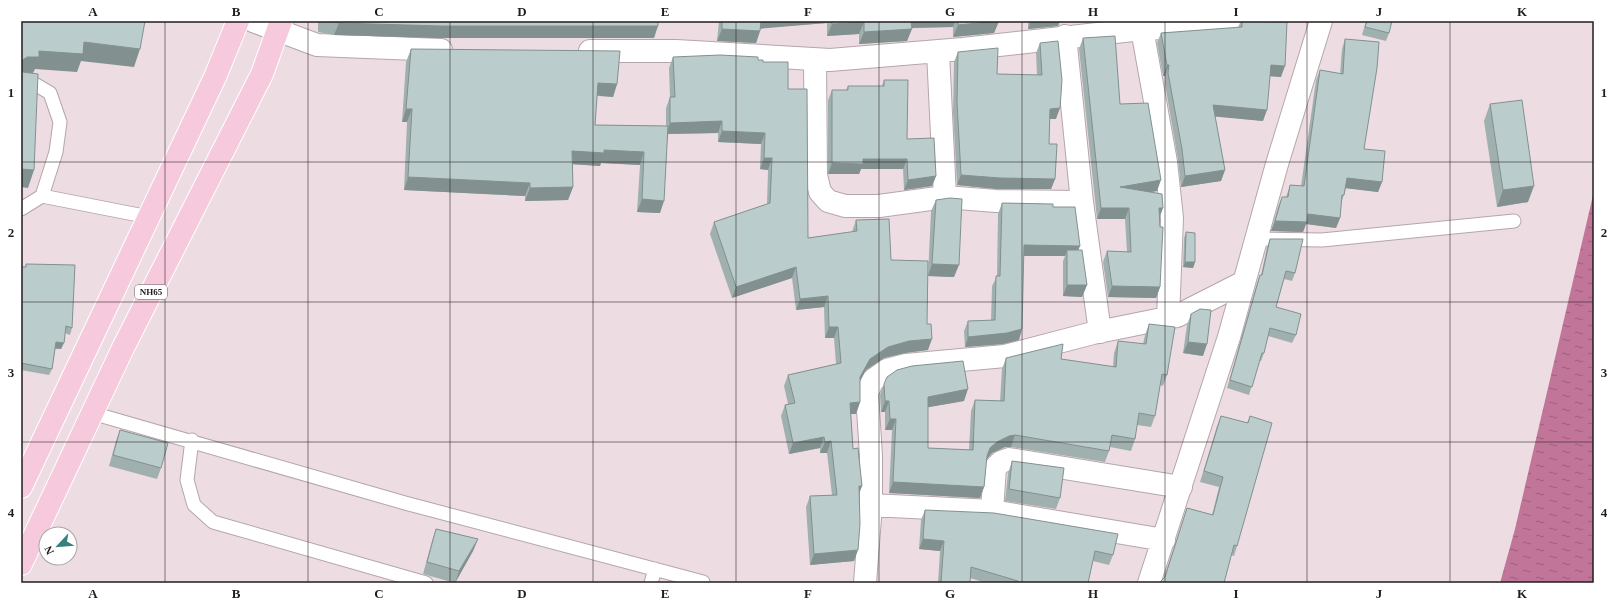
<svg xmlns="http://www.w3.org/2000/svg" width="1615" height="604" viewBox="0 0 1615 604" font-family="'Times New Roman',serif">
	<defs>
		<pattern id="water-ripples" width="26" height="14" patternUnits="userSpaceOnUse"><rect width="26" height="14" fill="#c17598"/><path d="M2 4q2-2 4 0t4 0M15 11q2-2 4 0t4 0" fill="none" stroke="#9c5f7b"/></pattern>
	</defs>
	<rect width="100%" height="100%" fill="#eddde3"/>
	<path fill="url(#water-ripples)" d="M1594,191V583H1500L1515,529Z"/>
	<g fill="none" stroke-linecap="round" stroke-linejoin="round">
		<g stroke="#b5a6ac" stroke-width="15">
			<path id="service" d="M21,83H33L50,93L60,122L56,152L42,196
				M21,209L42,196L149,217
				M1256,239L1322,240L1514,221
				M92,413L405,503L703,582
				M192,440L187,480L194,505L213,522L426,583
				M651,583L655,569"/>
		</g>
		<g stroke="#b5a6ac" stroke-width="24">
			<path id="minor" d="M253,21L317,45L441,50
				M1142,29L1166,162L1172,218L1168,318
				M1065,36L1082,202L1100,332
				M590,51H676L830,60L963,49L1142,29L1206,26L1219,25L1229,21
				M938,52L945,197
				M815,60L816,175L820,192L828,201L845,206H879L945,197L996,201L1082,202
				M871,505L992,511L1164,540
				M992,511L995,468L1001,462L1009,459L1181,487
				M865,583L871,505V456L867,393L873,380L887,370L906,365L1005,356L1093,333L1177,316L1244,282
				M1149,583L1229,337L1277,164L1321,21"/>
		</g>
		<g stroke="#fff" stroke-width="24">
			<path id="trunk" d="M21,487L215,77L238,21
				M21,564L123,348L262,74L281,21"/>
		</g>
		<use href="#service" stroke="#fff" stroke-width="13"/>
		<use href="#minor" stroke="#fff" stroke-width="22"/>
		<use href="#trunk" stroke="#f6cadc" stroke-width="22"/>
	</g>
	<path fill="#a0b0af" d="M318,21H658L654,38H436L334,35L318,32Z
		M719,21H999L994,33L953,37V27L912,28L907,41L859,44V34L827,36V23L760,28V31L756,43L717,41Z
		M1028,21H1060L1058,26L1028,29Z
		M1241,21H1265L1281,77L1270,76L1263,121L1215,116L1225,170L1221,181L1181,187L1178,160L1165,84V76H1163L1157,43L1161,33L1239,28Z
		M1366,21H1392L1389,33L1386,41L1362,35Z
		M1083,38L1120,104L1157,191L1151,192L1160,218V287L1156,298L1108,297L1103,262L1107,251L1127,252L1125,219H1097L1079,49Z
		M1345,39L1364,149L1382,182L1378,192L1346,188L1344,195L1341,203L1340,218L1336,228L1306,224L1303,232L1271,231L1278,207L1282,197H1286L1290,185L1301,186L1316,80L1320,70L1340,74L1342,49Z
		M1040,43L1056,119H1049V144L1055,179L1051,189H997L957,185L953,112L954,62L958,52L997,74L1037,75L1036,53Z
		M411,49L617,84L613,97L597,96L595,125L666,126V108L670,97L669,68L673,57L758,60L763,62L788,89L808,238L852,232L856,220L891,260L927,324L928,350L905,353L884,358L866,370L860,381V402L856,414H851L853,449L859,494L854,561L810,565L806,507L810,496L832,495L827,453H820V448L789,454L781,416L785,405L788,404L784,386L788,375L836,364L834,338H825L824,307L796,310L792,278L732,298L710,234L714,222L767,204L768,170L760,169L761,144L718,142V133L668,134L660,213L637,212L640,165L601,163L600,166L573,164V187L568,200L525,201V196L404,190L407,122H402L406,62Z
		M884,80L907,139L936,176L932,186L904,190L903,169H861L859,174H828V100L832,90H846L848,86H882Z
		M1490,104L1528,202L1497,207L1484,121Z
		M936,200L954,277L928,276L931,211Z
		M1002,203L1053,207L1078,250L1087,285L1082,297L1063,296V261L1065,256H1024L1019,340L1003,344L965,347L964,331L968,321H991L992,286L997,276L998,214Z
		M1186,232L1195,262L1193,268L1183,267L1184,238Z
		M1270,239L1295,273L1292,281L1284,279L1276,307L1296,335L1292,343L1268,336L1264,353L1261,361H1259L1249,395L1227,388L1257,283L1260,275H1261L1267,247Z
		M26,264L72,328L70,335L65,333L61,349H55L52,369L49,375L21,370V267H25Z
		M1191,314L1203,356L1183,353L1187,325Z
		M1149,324L1167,375L1163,386L1160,385L1155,416L1151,427L1137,425L1135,439L1131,451L1110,447L1109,451L1105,462L1011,447H1005L992,453L986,459L984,487L980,498L889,493L892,430H885V412H881L880,395L884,384L964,401L928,407V448L969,450L971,411L975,400L1000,401L1002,369L1006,358L1061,359L1113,367L1114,353L1118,341L1143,344L1145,335Z
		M1221,416L1247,423L1250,416L1237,546L1234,556L1231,555L1164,577L1187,508L1212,515L1219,487L1200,482L1217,426Z
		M120,430L161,468L157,479L109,466L116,441Z
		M1012,461L1060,498L1056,509L1005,501L1008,473Z
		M925,510L1113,555L1109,565L1093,561L1088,583H986L970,578V583H938L940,551L919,549L921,520Z
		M436,529L478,539L473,551L455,583L423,574L432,541Z"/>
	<path fill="#82908f" d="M760,21H828L827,23L757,29Z
		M910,21H955L953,27L907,28Z
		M999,21L994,33L953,37L958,25Z
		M1031,21H1060L1058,26L1028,29Z
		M864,22L859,34L827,36L832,24Z
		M339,23L658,26L654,38H436L334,35Z
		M722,29L760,31L756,43L717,41Z
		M912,29L907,41L859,44L864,32Z
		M84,42L140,49L134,67L81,61L77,72L35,69L32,75H21V61L27,57L39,51Z
		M1167,65H1169L1165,76H1163Z
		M1271,65L1285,66L1281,77L1267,76Z
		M598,83L617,84L613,97L593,95Z
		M1213,105L1267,110L1263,121L1209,116Z
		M1060,108L1056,119H1046L1050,109Z
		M406,109H412L407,122H402Z
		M722,121L718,133L666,134L670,123Z
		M722,131L765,133L761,144L718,142Z
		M604,150L644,152L640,165L601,163L600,166L568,164L572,151Z
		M764,158H772L768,170L760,169Z
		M863,159H907L903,169H861L859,174H828L832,163Z
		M21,169L34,170L28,188L21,187Z
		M1225,170L1221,181L1181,187L1185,176Z
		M961,175L1055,179L1051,189H997L957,185Z
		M936,176L932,186L904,190L908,180Z
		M408,177L530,183L525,196L404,190Z
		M1347,178L1382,182L1378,192L1344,188Z
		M1161,180L1157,191L1116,198L1120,187Z
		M1534,186L1528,202L1497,207L1503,190Z
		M573,187L568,200L525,201L530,188Z
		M642,199L664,201L660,213L637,212Z
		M1101,208H1129L1125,219H1097Z
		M1159,208H1163L1159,219Z
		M1308,214L1340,218L1336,228L1306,224L1303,232L1271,231L1275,221Z
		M1024,245L1080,246L1076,256L1067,250L1065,256H1020Z
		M1185,262H1195L1193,268L1183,267Z
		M932,264L959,265L954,277L928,276Z
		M796,267L792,278L732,298L736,287Z
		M1067,285H1087L1082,297L1063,296Z
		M1112,286L1160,287L1156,298L1108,297Z
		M828,296L824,307L796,310L800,299Z
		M829,327H838L834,338H825Z
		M1022,329L1019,340L1003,344L965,347L968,337Z
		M932,339L928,350L905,353L884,358L866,370L856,388L860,377L870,359L888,347L909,341Z
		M56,342L64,343L61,349L54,348Z
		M1188,342L1207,344L1203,356L1183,353Z
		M968,389L964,401L924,408L928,397Z
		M885,401H889L885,412H881Z
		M860,402L856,414H846L850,403Z
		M890,419H896L892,430H885Z
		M1015,435L1011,447H1005L992,453L986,460L987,456L990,448L997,442L1009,436Z
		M824,437L820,448L789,454L793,443Z
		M831,441L827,453H820L825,442Z
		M893,482L984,487L980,498L889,493Z
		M859,486H862L858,497Z
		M478,539L473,551L455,583L459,571Z
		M923,539L944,541L940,551L919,549Z
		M858,550L854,561L810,565L814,554Z"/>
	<path fill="#bacdcc" stroke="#82908f" d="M21,21H145L140,49L84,42L83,54L39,51V57H27L21,61Z
		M330,21H658V26H441L339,23Z
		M722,21H761L760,31L722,29Z
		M832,21H911L912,29L864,32V22L832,24Z
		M958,21H999L958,25Z
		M1242,21L1287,22L1285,66L1271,65L1267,110L1213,105L1225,170L1185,176L1182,149L1168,73L1169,65H1167L1161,33L1242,27Z
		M1367,21H1392L1389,33L1365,27Z
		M1115,36L1120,104L1148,103L1161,180L1120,187L1162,194L1163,208H1159L1160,227H1163L1160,287L1112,286L1107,251L1131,252L1129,208H1101L1083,38Z
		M1345,39L1379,42L1377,68L1364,149L1385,151L1382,182L1347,178L1344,195H1342L1340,218L1308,214L1307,222L1275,221L1282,197H1288L1290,185L1304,186L1320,70L1343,74Z
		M1058,41L1062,80L1060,108L1050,109L1049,144H1057L1055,179L1000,178L961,175L957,102L958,52L998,48L997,74L1042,75L1040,43Z
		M411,49L620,51L617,84L598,83L595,125L668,126L664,201L642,199L644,152L604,150V153L572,151L573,187L530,188V183L408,177L412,109H406Z
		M720,55L758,57V60H763V62H788V89H807L808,238L857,231L856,220L889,219L891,260L928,261L927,324H931L932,339L909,341L888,347L870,359L860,377V402L850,403L853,449L858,448L862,486H859L860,524L858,550L814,554L810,496L837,495L831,441L825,442L824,437L793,443L785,405L795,403L788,375L841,363L838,327H829L828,296L800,299L796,267L736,287L714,222L770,203L772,158H764L765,133L722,131V121L670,123V97H675L673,57Z
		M21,68L23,72L38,74L34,170L21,169Z
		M884,80H908L907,139L934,138L936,176L908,180L907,159H863V164L832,163V90H848V86H884Z
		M1522,100L1534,186L1503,190L1490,104Z
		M950,198L962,199L959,265L932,264L936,200Z
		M1002,203L1053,204V207H1075L1080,246L1024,245L1022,329L1007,333L968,337V321L995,320L996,276H1000Z
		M1186,232L1195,233V262H1185Z
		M1270,239H1303L1295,273L1286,271L1276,307L1301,314L1296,335L1270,328L1264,353H1262L1252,387L1230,380L1260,275H1262Z
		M1067,250H1082L1087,285H1067Z
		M26,264L75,265L72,328L66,326L64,343L56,342L52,369L21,363V267H26Z
		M1200,309L1211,310L1207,344L1188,342L1191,314Z
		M1149,324L1175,327L1167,375L1162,374L1155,416L1139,413L1135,439L1112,435L1109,451L1015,435L1009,436L997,442L990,448L987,456L984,487L893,482L896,419H890L889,401H885L884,384L887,377L897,370L912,366L963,361L968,389L928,397V448L973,450L975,400L1004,401L1006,358L1063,344L1061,359L1116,367L1118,341L1146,344Z
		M1221,416L1248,423L1250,416L1272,423L1237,546L1234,545L1224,583H1159L1165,577L1187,508L1213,515L1223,477L1204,471Z
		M120,430L168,443L161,468L113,455Z
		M1012,461L1064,468L1060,498L1009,489Z
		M925,510L994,513L1118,534L1113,555L1095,551L1088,583H1018V581L971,567L970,583H941L944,541L923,539Z
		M436,529L478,539L459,571L427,562Z"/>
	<path fill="none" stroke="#221c1f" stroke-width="1" stroke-opacity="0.55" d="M165,21V583M308,21V583M450,21V583M593,21V583M736,21V583M879,21V583M1022,21V583M1165,21V583M1307,21V583M1450,21V583M21,162H1594M21,302H1594M21,442H1594"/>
	<g text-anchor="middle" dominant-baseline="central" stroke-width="3" stroke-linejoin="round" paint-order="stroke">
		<rect fill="#fff" stroke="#646062" stroke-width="1" x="135" y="285" width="32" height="14" rx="3"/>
		<g font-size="9" font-weight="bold" fill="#221c1f">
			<text x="151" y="292">NH65</text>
		</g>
	</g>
	<rect width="1615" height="604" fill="none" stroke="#ffffff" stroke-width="44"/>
	<g transform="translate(58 546) rotate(244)"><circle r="19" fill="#ffffff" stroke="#a7a4a5"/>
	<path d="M0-3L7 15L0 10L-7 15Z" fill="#37807e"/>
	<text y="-6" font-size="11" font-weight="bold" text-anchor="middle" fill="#221c1f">N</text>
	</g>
	<rect x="22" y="22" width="1571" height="560" fill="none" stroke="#221c1f" stroke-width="1.5"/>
	<g font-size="13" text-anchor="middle" font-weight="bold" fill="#221c1f">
		<text x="93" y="16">A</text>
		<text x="236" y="16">B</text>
		<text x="379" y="16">C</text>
		<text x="522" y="16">D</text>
		<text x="665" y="16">E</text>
		<text x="808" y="16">F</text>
		<text x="950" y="16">G</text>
		<text x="1093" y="16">H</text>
		<text x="1236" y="16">I</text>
		<text x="1379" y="16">J</text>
		<text x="1522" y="16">K</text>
		<text x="11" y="97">1</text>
		<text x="1604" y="97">1</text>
		<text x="11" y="237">2</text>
		<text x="1604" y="237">2</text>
		<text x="11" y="377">3</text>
		<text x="1604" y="377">3</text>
		<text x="11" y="517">4</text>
		<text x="1604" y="517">4</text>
		<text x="93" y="598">A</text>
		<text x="236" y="598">B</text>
		<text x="379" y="598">C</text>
		<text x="522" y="598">D</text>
		<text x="665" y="598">E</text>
		<text x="808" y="598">F</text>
		<text x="950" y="598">G</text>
		<text x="1093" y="598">H</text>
		<text x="1236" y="598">I</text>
		<text x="1379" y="598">J</text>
		<text x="1522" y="598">K</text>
	</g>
</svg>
